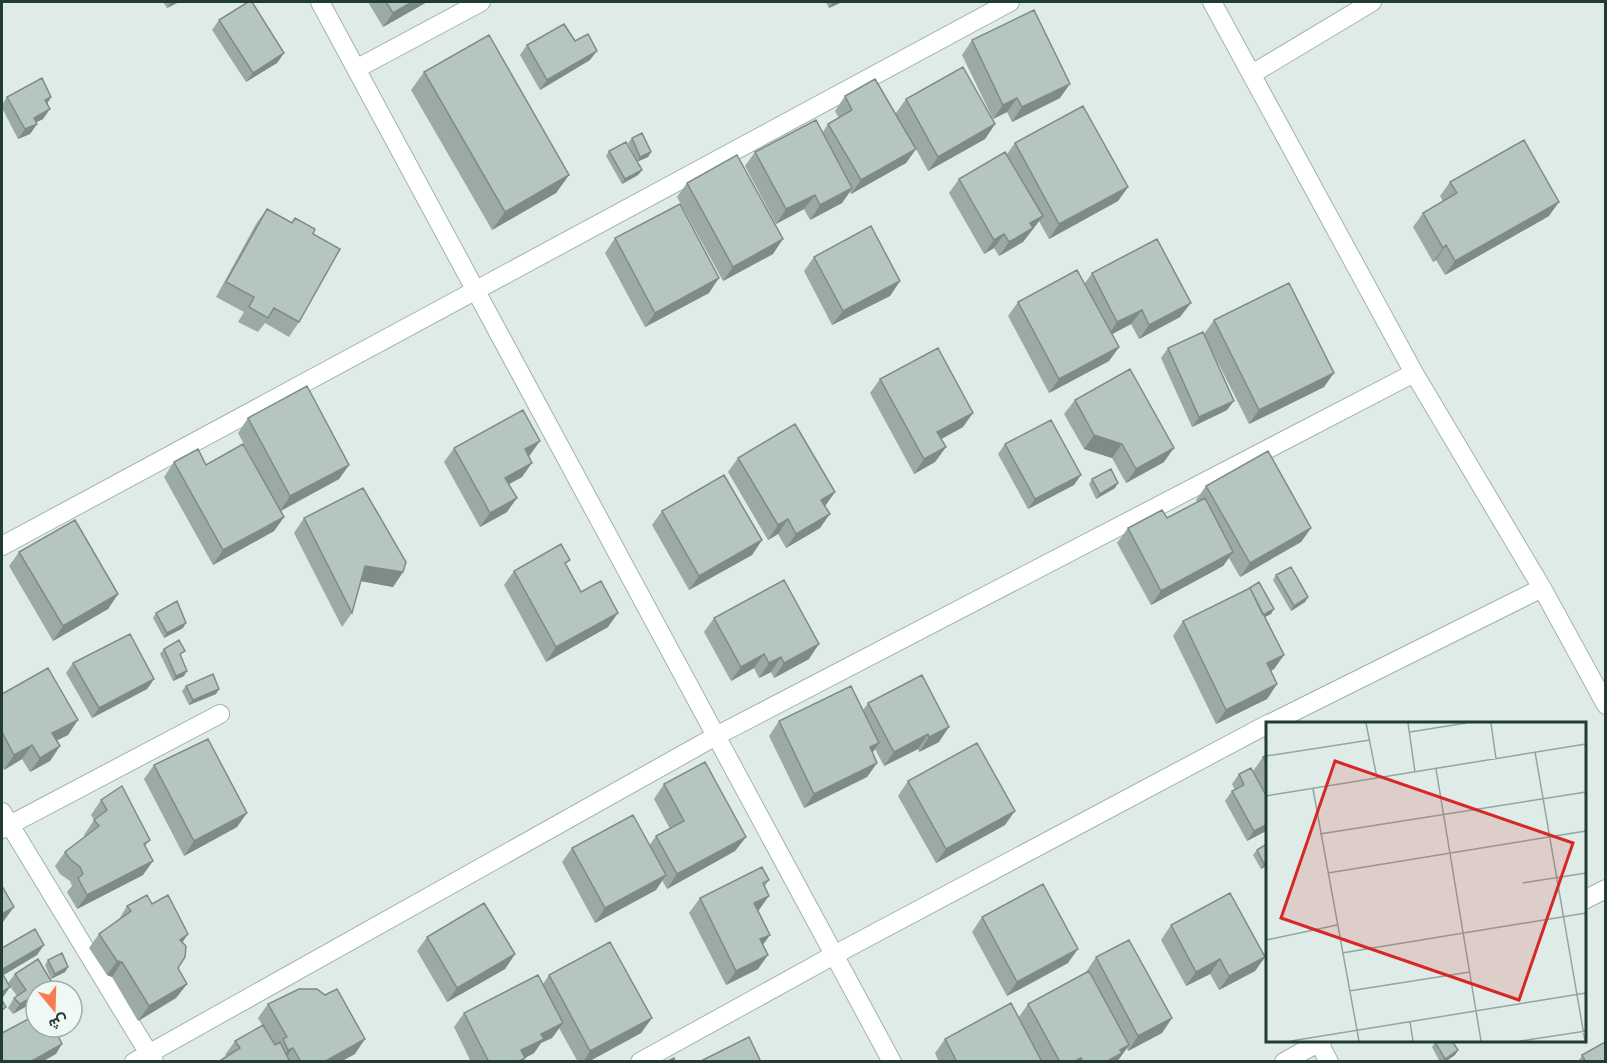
<svg xmlns="http://www.w3.org/2000/svg" width="1607" height="1063" viewBox="0 0 1607 1063" font-family="'Source Sans 3',Vazirmatn,sans-serif">
	<rect width="100%" height="100%" fill="#dfebe6"/>
	<g fill="none" stroke-linecap="round" stroke-linejoin="round">
		<g stroke="#a2b3ad" stroke-width="20">
			<path id="minor" d="M320,2L892,1062
				M1212,2L1414,373L1542,588L1606,705
				M356,69L481,2
				M1252,74L1372,2
				M2,546L1010,2
				M1269,724L1542,588
				M2,812L154,1062
				M2,829L220,714
				M1584,900L1606,889
				M1319,1043L1329,1062
				M134,1062L716,736L1414,373
				M640,1062L834,955L1268,724
				M1284,1062L1323,1040"/>
		</g>
		<use href="#minor" stroke="#fff" stroke-width="18"/>
	</g>
	<path fill="#9caaa4" d="M163,2H179L167,8Z
		M368,2H427L383,27Z
		M826,2H842L829,8Z
		M219,20L284,53L277,63L246,82L212,30Z
		M972,40L1060,98L1012,122L1007,112L993,119L962,55Z
		M575,41L590,60L540,90L520,55L527,45Z
		M424,72L569,175L556,193L492,230L411,90Z
		M845,96L896,113L906,99L995,124L985,139L928,171L916,149L906,163L851,194L850,192L842,203L810,220L804,209L776,224L745,166L755,152L823,132L828,124L839,118L835,111Z
		M7,97H51L47,104L43,119L36,122L37,124L30,134L18,139L2,108V105Z
		M632,138L651,152L648,157L637,161L642,170L638,175L622,184L606,156L609,151L634,155L628,143Z
		M1015,143L1128,187L1118,201L1049,239L1039,221L1023,242L999,256L994,248L984,254L949,193L959,179L1007,154Z
		M1450,182L1549,216L1445,275L1436,260L1433,262L1413,227L1423,213L1443,201L1440,196Z
		M687,183L773,254L723,281L677,197Z
		M267,209L292,223L295,218L313,234L299,322L289,337L265,323L258,332L238,322L244,312L216,297L256,224Z
		M615,238L709,293L645,327L605,253Z
		M814,257L900,281L890,296L832,325L804,271Z
		M1092,273L1180,317L1139,339L1131,324L1112,334L1119,347L1109,361L1049,393L1008,316L1018,302L1085,283Z
		M1214,320L1324,387L1249,424L1207,341L1227,410L1192,427L1161,358L1168,348L1204,334Z
		M880,379L963,427L941,439L946,447L935,462L914,474L870,393Z
		M1075,400L1164,462L1126,483L1112,458L1084,449L1064,414Z
		M248,418L349,465L339,479L281,511L284,517L274,531L213,565L164,477L174,462L206,465L269,490L238,433Z
		M1005,444L1074,485L1028,509L998,454Z
		M454,448L530,455L529,456L522,477L509,484L507,512L480,527L444,462Z
		M738,458L835,492L825,506L820,528L786,548L778,534L768,540L728,472Z
		M1092,479L1115,488L1096,499L1089,484Z
		M1206,486L1311,528L1301,542L1240,577L1229,558L1223,566L1151,605L1117,543L1128,528L1167,518L1197,502L1196,500Z
		M662,511L762,540L752,555L689,590L652,525Z
		M304,518L403,572L393,587L361,581L352,613L342,627L294,533Z
		M19,552L118,594L108,609L53,641L9,566Z
		M567,566L581,592L608,627L546,662L504,585L514,571Z
		M1276,575L1308,597L1305,602L1291,611L1273,580Z
		M1248,589L1271,614L1265,617L1284,655L1274,669L1271,671L1277,684L1267,699L1216,724L1173,636L1183,621L1247,590Z
		M156,613L183,628L164,638L153,618Z
		M714,618L809,659L774,678L771,672L759,678L754,668L731,681L704,632Z
		M164,649L181,657L184,676L173,681L160,654Z
		M73,663L154,679L147,689L92,718L66,673Z
		M922,675L939,742L919,752L918,749L884,766L875,749L872,753L877,763L867,777L804,808L769,736L779,721L863,710L868,703Z
		M186,686L219,689L216,694L189,705L182,691Z
		M2,694L68,735L56,740L60,746L50,761L30,772L22,759L4,770L2,765Z
		M1268,754V830L1247,841L1225,801L1232,791L1235,790L1232,784L1239,774L1253,771L1263,757Z
		M154,765L237,827L184,856L144,779Z
		M908,781L1005,825L936,863L898,796Z
		M664,784L746,837L735,851L667,889L662,880L656,890L595,923L562,862L572,848L649,846L656,836L670,829L654,799Z
		M101,800L150,840L145,846L143,875L77,909L67,892L72,886L70,881L60,874L55,866L65,852L85,837L84,835L94,820L91,815Z
		M1257,850L1268,865L1261,869L1253,855Z
		M769,880L765,886L759,910L758,911V969L726,985L689,913L700,898Z
		M152,904L188,934L182,943L178,968L187,984L176,998L138,1021L112,977L107,975L89,948L99,934L118,921L127,906Z
		M982,917L1068,963L1007,996L972,932Z
		M1171,925L1265,957L1255,971L1219,990L1210,974L1186,986L1161,940Z
		M427,937L515,954L505,969L447,1002L417,951Z
		M2,948L37,955L3,975L8,983L15,974L54,986L50,991H36L13,1014L8,1008L14,998L17,996L9,985L3,997L2,998Z
		M1096,957L1172,1018L1162,1033L1128,1051L1127,1048L1119,1059L1116,1062H939L935,1053L945,1039L1019,1017L1028,1004L1086,972Z
		M48,960L68,967L65,972L51,979L45,965Z
		M549,975L652,1018L641,1033L588,1062H578L559,1028L552,1038L541,1043L534,1053L525,1058L523,1062H471L454,1027L464,1013L543,984Z
		M268,1004L355,1054L340,1062H218L226,1056L225,1055L235,1041L263,1026L258,1018Z
		M1435,1042L1458,1050L1455,1055L1445,1062H1440L1432,1047Z
		M1582,1055L1605,1062H1578Z"/>
	<path fill="#7f8b86" d="M171,2H179L167,8Z
		M412,2H427L383,27L393,13Z
		M833,2H842L829,8Z
		M597,51L590,60L540,90L547,80Z
		M284,53L277,63L246,82L253,73Z
		M1070,84L1060,98L1012,122L1022,107Z
		M51,97L45,107V100Z
		M1017,98L1007,112L993,119L1003,105Z
		M50,109L43,119L27,127L34,118Z
		M37,124L30,134L18,139L25,129Z
		M995,124L985,139L928,171L938,157Z
		M916,149L906,163L851,194L861,180Z
		M651,152L648,157L637,162L640,157Z
		M642,170L638,175L622,184L625,179Z
		M569,175L556,193L492,230L505,212Z
		M1128,187L1118,201L1049,239L1059,224Z
		M852,188L842,203L810,220L820,205Z
		M815,195L804,209L776,224L786,209Z
		M1559,202L1549,216L1445,275L1455,261Z
		M1043,216L1023,242L999,256L1009,242L1030,223Z
		M1004,234L994,248L984,254L994,240Z
		M783,239L773,254L723,281L733,267Z
		M1446,245L1436,260L1433,262L1443,248Z
		M719,278L709,293L645,327L655,313Z
		M900,281L890,296L832,325L843,311Z
		M1191,303L1180,317L1139,339L1149,325Z
		M1142,310L1131,324L1107,337L1117,322Z
		M1119,347L1109,361L1049,393L1059,379Z
		M1334,373L1324,387L1249,424L1259,410Z
		M1234,401L1227,410L1192,427L1199,417Z
		M973,413L963,427L927,447L937,432Z
		M1094,435L1122,444L1112,458L1084,449Z
		M540,441L530,455L515,463L525,449Z
		M946,447L935,462L914,474L924,459Z
		M1174,448L1164,462L1126,483L1136,469Z
		M532,463L522,477L495,492L505,478Z
		M349,465L339,479L280,511L290,496Z
		M1081,475L1074,485L1028,509L1035,499Z
		M1118,483L1115,488L1096,499L1100,494Z
		M835,492L825,506L821,500Z
		M517,498L507,512L480,527L490,513Z
		M830,514L820,528L786,548L796,534Z
		M284,517L274,531L213,565L223,550Z
		M788,519L778,534L768,540L778,525Z
		M1311,528L1301,542L1240,577L1250,563Z
		M762,540L752,555L689,590L699,576Z
		M1233,552L1223,566L1151,605L1161,591Z
		M365,566L403,572L393,587L355,580Z
		M118,594L108,609L53,641L63,626Z
		M1308,597L1305,602L1291,611L1294,606Z
		M1274,609L1271,614L1259,620L1262,615Z
		M618,613L608,627L546,662L556,647Z
		M186,623L183,628L164,638L167,633Z
		M819,644L809,659L774,678L784,663Z
		M764,654L754,668L731,681L741,667Z
		M1284,655L1274,669L1257,678L1267,663Z
		M781,657L771,672L759,678L769,663Z
		M187,671L184,676L173,681L176,676Z
		M154,679L147,689L92,718L99,708Z
		M1277,684L1267,699L1216,724L1226,710Z
		M219,689L216,694L189,705L193,700Z
		M78,720L68,735L42,748L52,733Z
		M949,727L939,742L919,752L929,737Z
		M928,734L918,749L884,766L894,752Z
		M879,743L869,758L870,747Z
		M32,745L22,759L4,770L14,755Z
		M60,746L50,761L30,772L40,758Z
		M877,763L867,777L804,808L814,794Z
		M1015,811L1005,825L936,863L946,849Z
		M247,813L237,827L184,856L194,841Z
		M1268,824V830L1247,841L1254,831Z
		M746,837L735,851L667,889L677,874Z
		M153,861L143,875L77,909L87,895Z
		M1268,862V865L1261,869L1264,864Z
		M666,875L656,890L595,923L605,908Z
		M769,896L759,910L744,918L754,903Z
		M14,907L3,922L2,923V914Z
		M188,934L178,948L180,940Z
		M770,935L760,949V939Z
		M44,945L37,955L2,976V971L3,969Z
		M1078,949L1068,963L1007,996L1017,982Z
		M515,954L505,969L447,1002L457,988Z
		M768,955L758,969L726,985L736,971Z
		M1265,957L1255,971L1219,990L1229,976Z
		M1220,959L1210,974L1186,986L1196,972Z
		M117,961L122,962L112,977L107,975Z
		M68,967L65,972L51,979L55,974Z
		M187,984L176,998L138,1021L149,1006Z
		M54,986L50,991H44Z
		M10,987L3,997L2,998V992Z
		M36,995V1001L13,1014L20,1004Z
		M652,1018L641,1033L588,1062H583L590,1051Z
		M1172,1018L1162,1033L1128,1051L1138,1036Z
		M563,1023L552,1038L541,1043L534,1053L518,1062L521,1050L541,1034Z
		M365,1039L355,1054L340,1062H324Z
		M62,1044L56,1054L42,1062H30Z
		M1129,1045L1119,1059L1116,1062H1106L1120,1050Z
		M293,1048L283,1062H279L288,1050Z
		M1458,1050L1455,1055L1445,1062H1443L1445,1059Z"/>
	<path fill="#b5c6bf" stroke="#7f8b86" stroke-width="1.5" d="M248,2H252L284,53L253,73L219,20Z
		M386,2H412L393,13Z
		M1034,10L1070,84L1022,107L1017,98L1003,105L972,40Z
		M564,24L575,41L588,34L597,51L547,80L527,45Z
		M489,35L569,175L505,212L424,72Z
		M963,67L995,124L938,157L906,99Z
		M42,78L51,97L45,100L50,109L34,118L37,124L25,129L7,97Z
		M875,79L916,149L861,180L828,124L852,110L845,96Z
		M1083,106L1128,187L1059,224L1015,143Z
		M816,120L852,188L820,205L815,195L786,209L755,152Z
		M642,133L651,152L640,157L632,138Z
		M1524,140L1559,202L1455,261L1446,245L1443,248L1423,213L1457,193L1450,182Z
		M626,142L642,170L625,179L609,151Z
		M1005,152L1043,216L1030,223L1033,228L1009,242L1004,234L994,240L959,179Z
		M737,155L783,239L733,267L687,183Z
		M680,204L719,278L655,313L615,238Z
		M267,209L292,223L295,218L315,229L313,234L340,249L299,322L274,308L268,318L249,307L254,297L226,282Z
		M871,226L900,281L843,311L814,257Z
		M1157,239L1191,303L1149,325L1142,310L1117,322L1092,273Z
		M1077,270L1119,347L1059,379L1018,302Z
		M1289,283L1334,373L1259,410L1214,320Z
		M1203,332L1234,401L1199,417L1168,348Z
		M938,348L973,413L937,432L946,447L924,459L880,379Z
		M1130,369L1174,448L1136,469L1122,444L1094,435L1075,400Z
		M307,386L349,465L290,496L248,418Z
		M523,410L540,441L525,449L532,463L505,478L517,498L490,513L454,448Z
		M1051,420L1081,475L1035,499L1005,444Z
		M795,424L835,492L821,500L830,514L796,534L788,519L778,525L738,458Z
		M243,444L284,517L223,550L174,462L198,449L206,465Z
		M1268,451L1311,528L1250,563L1206,486Z
		M1111,469L1118,483L1100,494L1092,479Z
		M724,475L762,540L699,576L662,511Z
		M363,488L406,562L403,572L365,566L352,613L304,518Z
		M1205,498L1233,552L1161,591L1128,528L1162,510L1167,518Z
		M75,520L118,594L63,626L19,552Z
		M561,544L570,560L565,563L581,592L601,581L618,613L556,647L514,571Z
		M1291,567L1308,597L1294,606L1276,575Z
		M784,580L819,644L784,663L781,657L769,663L764,654L741,667L714,618Z
		M1259,582L1274,609L1263,615L1250,588L1248,589Z
		M1250,588L1284,655L1267,663L1277,684L1226,710L1183,621Z
		M177,601L186,623L167,633L156,613Z
		M130,634L154,679L99,708L73,663Z
		M179,640L185,651L180,654L187,671L176,676L164,649Z
		M48,668L78,720L52,733L60,746L40,758L32,745L14,755L2,732V694Z
		M213,674L219,689L193,700L186,686Z
		M922,675L949,727L929,737L928,734L894,752L868,703Z
		M851,686L879,743L870,747L877,763L814,794L779,721Z
		M208,739L247,813L194,841L154,765Z
		M977,743L1015,811L946,849L908,781Z
		M1268,754V767L1263,757Z
		M705,762L746,837L677,874L656,836L684,821L664,784Z
		M1251,768L1268,799V824L1254,831L1232,791L1244,785L1239,774Z
		M122,786L150,840L144,844L153,861L87,895L78,878L83,874L80,867L70,859L65,852L99,826L94,820L107,810L101,800Z
		M633,815L666,875L605,908L572,848Z
		M1268,843V862L1264,864L1257,850Z
		M762,867L769,880L763,883L769,896L754,903L770,935L760,939L768,955L736,971L700,898Z
		M1043,884L1078,949L1017,982L982,917Z
		M2,886L14,907L2,914Z
		M1230,893L1265,957L1229,976L1220,959L1196,972L1171,925Z
		M147,895L152,904L168,895L188,934L180,940L186,946L185,957L178,968L187,984L149,1006L122,962L117,961L99,934L131,911L127,906Z
		M484,903L515,954L457,988L427,937Z
		M35,929L44,945L3,969L2,967V948Z
		M1129,940L1172,1018L1138,1036L1096,957Z
		M610,942L652,1018L590,1051L549,975Z
		M62,953L68,967L55,974L48,960Z
		M38,959L54,986L44,991H36V995L20,1004L14,998L26,990L15,974Z
		M1089,971L1129,1045L1120,1050L1122,1053L1106,1062H1083L1081,1058L1073,1062H1060L1028,1004Z
		M2,973L10,987L2,992Z
		M538,975L563,1023L541,1034L544,1039L521,1050L525,1058L518,1062H489L464,1013Z
		M299,989H317L325,995L337,989L365,1039L324,1062H301L293,1048L288,1050L283,1039L287,1037L268,1004Z
		M2,1000L6,1007L2,1010Z
		M1011,1003L1042,1062H957L945,1039Z
		M36,1015V1027H54L62,1044L30,1062H2V1033Z
		M263,1025L275,1045L280,1042L290,1062H218L240,1048L235,1041Z
		M749,1037L761,1062H699Z
		M1438,1041H1452L1458,1050L1445,1059L1435,1042Z
		M1605,1042V1062H1586L1582,1055Z
		M674,1058L675,1062H666Z"/>
	<g transform="translate(1266 722)">
		<rect width="320" height="320" fill="#dfebe6"/>
		<path fill="none" stroke="#93a59f" stroke-width="1.5" d="M100,1L111,56M142,1L149,50M225,1L230,37M144,10L200,1M269,30L319,319M0,34L104,18M170,47L215,319M47,67L93,319M0,74L320,22M54,112L320,70M62,151L320,109M257,161L320,151M0,218L71,203M76,231L320,191M83,269L204,250M144,300L147,319M25,319L320,271M254,319L320,309"/>
		<path fill="#d62828" fill-opacity="0.15" stroke="#d62828" stroke-width="3" d="M69,39L307,121L253,278L15,196Z"/>
		<rect width="320" height="320" fill="none" stroke="#203c35" stroke-width="3"/>
	</g>
	<rect width="1607" height="1063" fill="none" stroke="#203c35" stroke-width="6"/>
	<g transform="translate(54 1009) rotate(161)"><circle r="28" fill="#f0f8f4" stroke="#9dada8" stroke-width="1.5"/>
	<path d="M0-4.5L10 22L0 15L-10 22Z" fill="#f77c52"/>
	<text y="-9" font-size="16" font-weight="bold" text-anchor="middle" fill="#203c35">ش</text>
	</g>
</svg>
